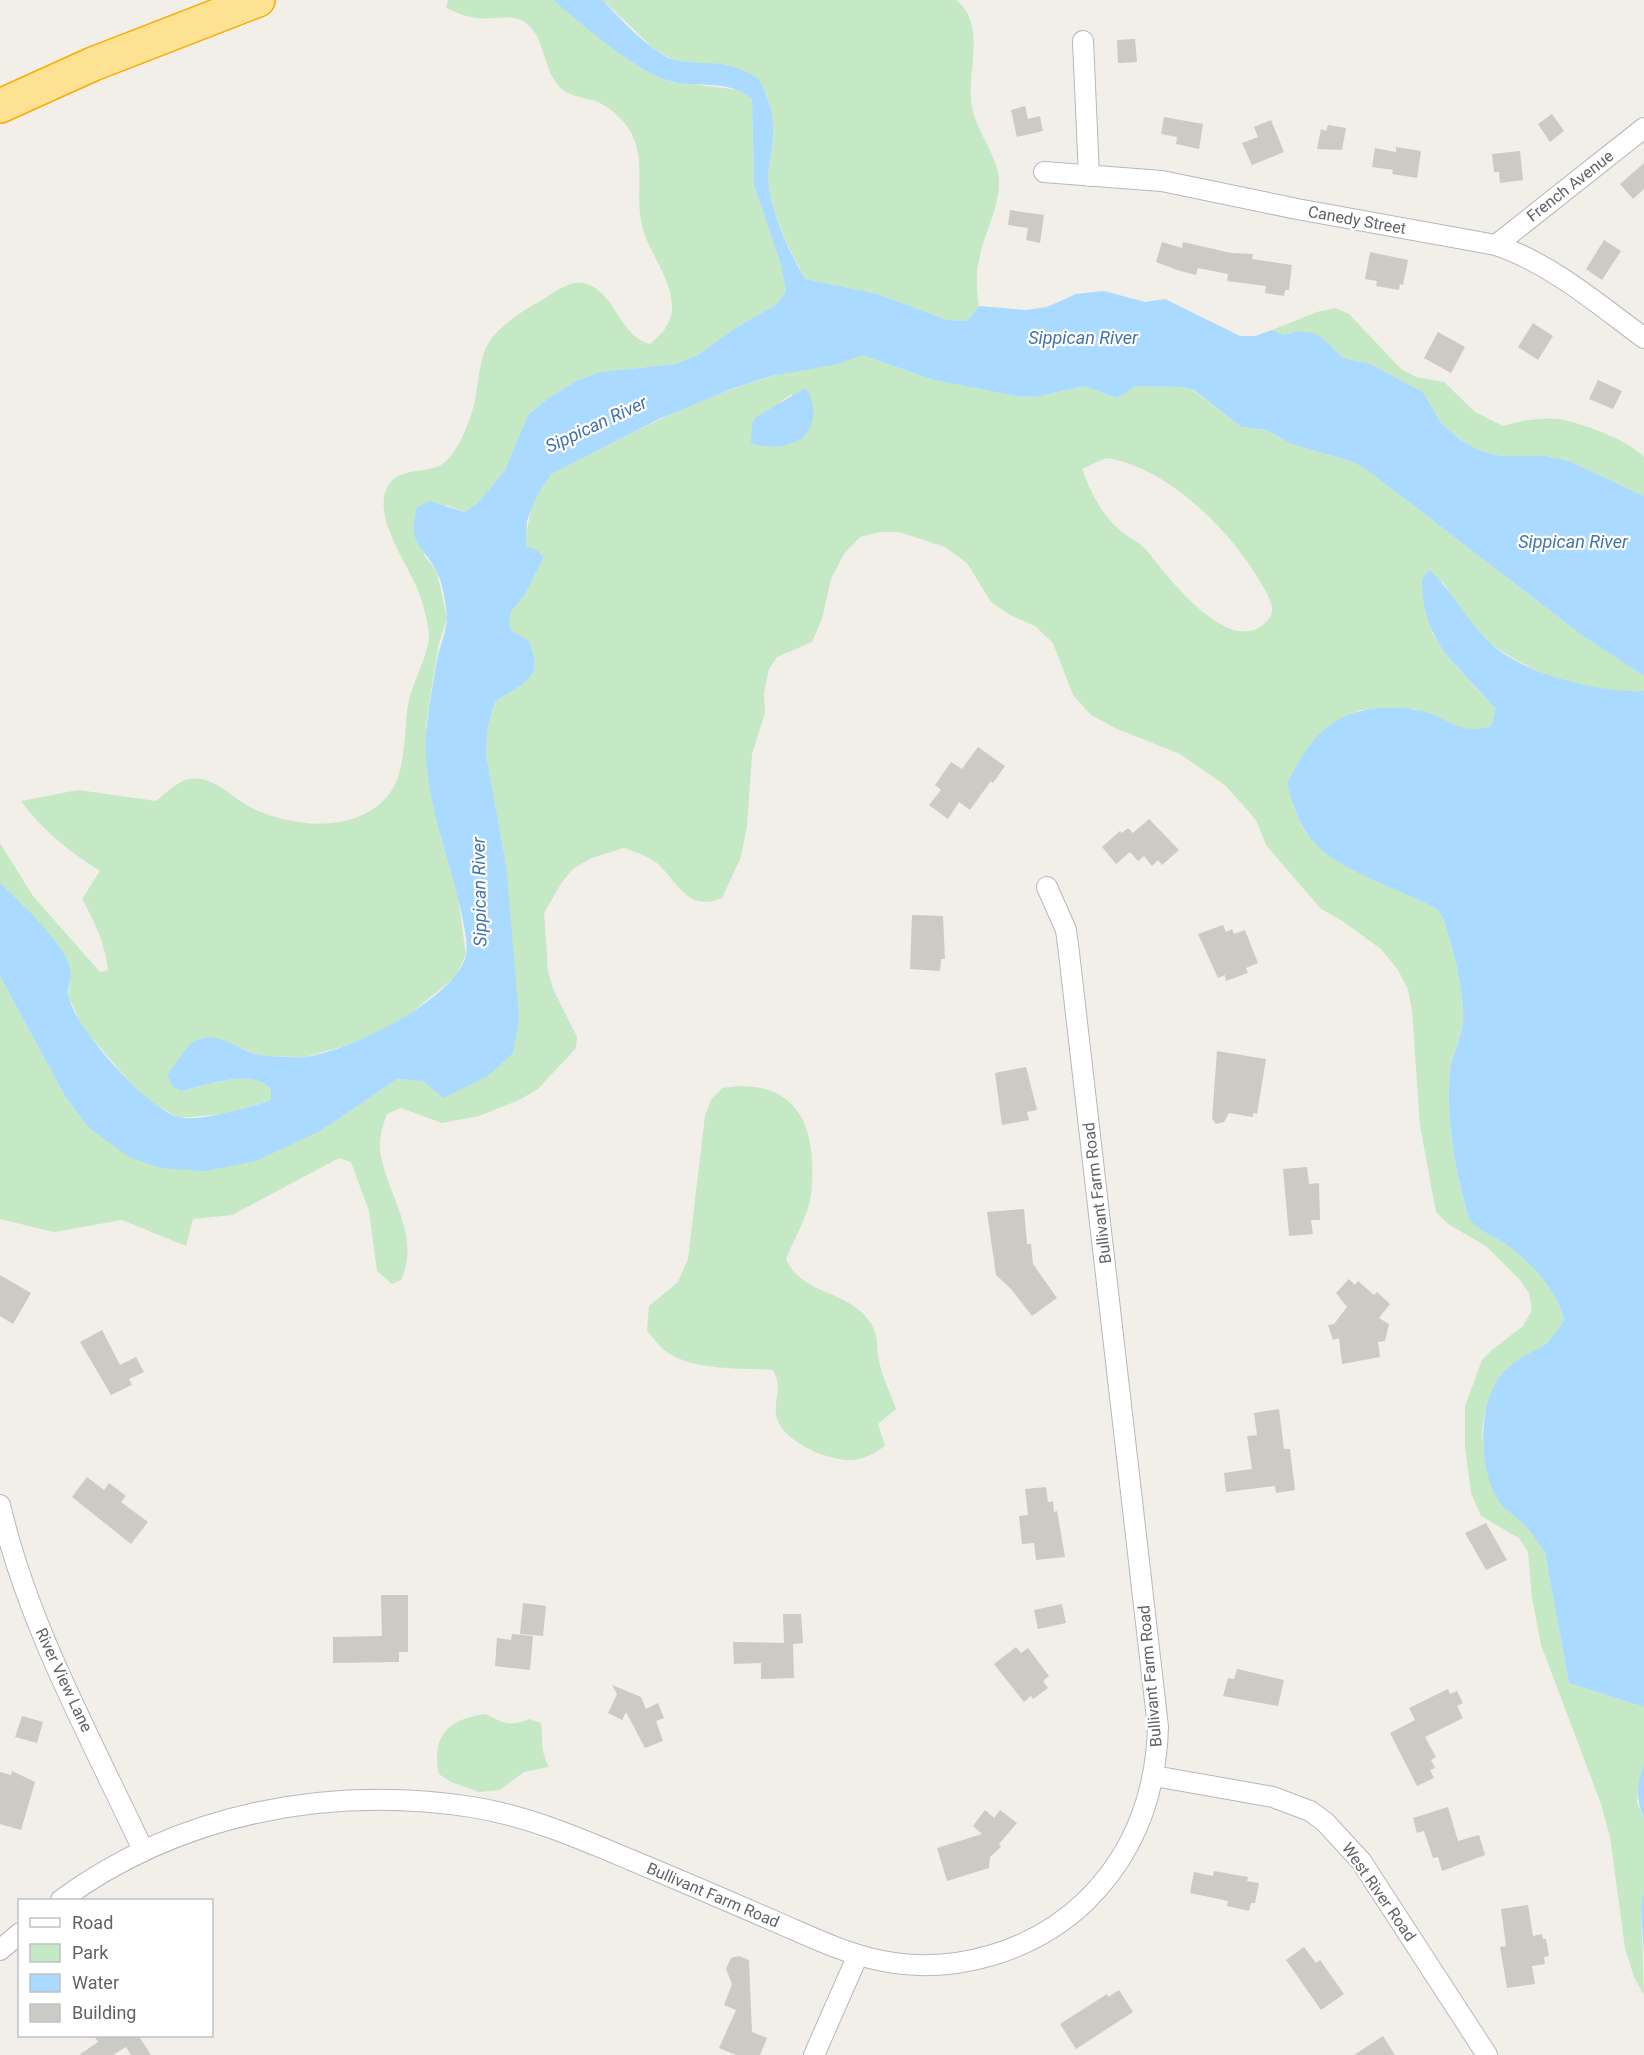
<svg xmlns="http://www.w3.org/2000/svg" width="1644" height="2055" viewBox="0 0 1644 2055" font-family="Roboto,sans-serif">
	<rect width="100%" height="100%" fill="#f1efe8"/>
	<path fill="#c5e8c5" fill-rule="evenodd" d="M448,0H553L596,34L656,76L671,82L741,90L752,99L754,186L781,265L786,291L777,304L734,329L698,355L676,364L600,372L576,381L550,397L528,415L505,470L478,503L464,512L446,505L424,555L437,572L447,618L438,647L426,725V755L441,838L458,897L466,955L455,977L411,1013L381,1031L344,1046L305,1057L260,1056L229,1043L202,1038L193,1043L181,1091C208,1086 251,1067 271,1089V1100L224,1114L179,1118L152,1103L130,1082L83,1028L69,998L70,968L24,906L0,883V843L33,896L100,972L108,970C105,943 95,922 82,899L100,871C70,852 42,830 21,801L78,790L156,801C166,793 176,782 189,779C213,775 231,797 250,807C289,827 352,834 385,799C409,774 402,732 409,700C414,681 424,663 428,644C431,633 426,617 423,605C416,573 373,524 386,490C394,468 420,473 437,467C447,463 455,451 460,442C466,429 472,414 475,400C479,381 479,359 489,342C501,323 528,308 547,297C556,291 572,280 583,283C615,289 618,336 650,344C661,335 670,325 672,311C674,281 649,254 642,226C634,194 648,156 628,128C620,116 606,104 593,100C583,98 571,96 563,90C542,73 547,39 526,23C513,13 491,20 476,18C466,17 456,12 446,8Z
		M603,0H956C986,23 968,70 971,101C974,130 997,153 999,179C1000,208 984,233 979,260C975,275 977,291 979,306L967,321L947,320L878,294L805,279C790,250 775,221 769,188C766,166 775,145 773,124C772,108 766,93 759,79L692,62L676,61L655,50Z
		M1335,308L1349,314L1401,369L1416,377L1444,382L1475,412L1503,426C1520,421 1540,417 1559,419C1581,423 1629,440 1644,457V496L1569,461L1545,456H1502L1480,451L1459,439L1441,423L1423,392L1370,364L1343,358L1323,338L1298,331L1284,335L1272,330L1317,312Z
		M862,355L934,380L1016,396L1036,397L1084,386L1117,398L1136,386L1182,387L1193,390L1241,427L1267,430L1289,443L1353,462L1367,470L1583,636L1644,676V691C1591,694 1533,675 1491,644C1473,631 1455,599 1442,581L1432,633L1456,667L1496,709L1491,727L1469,731L1415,709L1358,710L1293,805C1297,815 1301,827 1308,835C1340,873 1395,885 1437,909L1443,918C1452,944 1465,995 1463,1021C1462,1036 1454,1051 1451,1065C1444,1108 1455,1174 1468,1215C1473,1228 1496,1237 1507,1245C1533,1263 1557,1290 1564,1320L1556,1334L1534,1353L1485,1411L1482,1430L1485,1460L1498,1499L1534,1534L1545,1553L1569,1683L1644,1707V1764L1638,1789L1637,1803L1644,1818V1889L1641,1910L1644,1995L1634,1977L1625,1948L1610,1837L1601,1804L1541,1645L1532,1598L1528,1552L1519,1538L1481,1516L1471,1493L1465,1447V1406L1482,1360L1493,1349L1523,1326L1532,1310L1529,1293L1520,1280L1486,1246L1448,1224L1436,1212L1420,1126L1412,1011L1408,989L1398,970L1381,949L1341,920L1321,909L1266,845L1256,820L1226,786L1180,754L1115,728L1091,715L1073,695L1053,643L1035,626L1010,615L991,602L967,563L945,547L899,532H880L860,537L844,554L831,579L822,619L812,642L777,657L769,669L764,693L765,713L752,754L747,826L741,857L722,898C688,912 680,885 658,864C649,856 635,852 624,848L592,858L574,868L562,882L544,913L548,971L553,989L577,1037L576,1048L538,1089L519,1100L479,1116L442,1123L401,1108L387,1114C383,1125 379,1137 380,1150C386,1195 422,1234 401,1280L392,1284L377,1271L369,1211L351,1162L339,1158L232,1215L193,1219L186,1246L122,1220L54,1232L0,1219V976L65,1096L88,1127L322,1130L397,1079L423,1081L443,1098L461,1088L506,864L486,754L488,726L495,702C523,682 547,679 528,640L512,631L509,623L511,612L524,596L544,557L537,550L526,546C527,522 532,492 551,474C561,464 590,454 604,447C657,420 711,394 769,377C800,368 831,365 862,355ZM792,394L797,441L777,446L780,402ZM1106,458C1168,467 1231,531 1261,583C1267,594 1278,608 1268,620C1232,662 1168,577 1148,552C1142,544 1131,539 1123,533C1102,516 1091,493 1082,469Z
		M740,1086C806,1086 817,1139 811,1195C808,1216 794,1239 786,1259C800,1291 836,1290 860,1311C883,1332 874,1342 880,1365C883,1380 891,1394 896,1409L878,1424L885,1446C873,1454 862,1461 847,1460C824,1459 780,1440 776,1415C774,1396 783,1389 773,1370C742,1368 688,1371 663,1349C657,1344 652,1336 647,1331L649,1306L678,1282L688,1259L705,1116L711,1100L722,1088Z
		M486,1714C502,1723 512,1727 529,1719L541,1723C544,1743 539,1747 549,1767L524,1772L500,1790L479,1792L451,1782L439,1774C431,1736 448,1719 486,1714Z"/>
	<path fill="#aadaff" d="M553,0H603C618,17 656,58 679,61C715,66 724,58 759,79C766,93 772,108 773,123C775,145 766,166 769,188C775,221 789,251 805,279L878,294L947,320L967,321L979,306L1026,310L1047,307L1076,294L1104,291L1145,302L1165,299L1240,336H1255L1272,330L1284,335L1298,331L1313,333L1323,338L1343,358L1370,364L1423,392L1441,423L1459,439L1480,451L1502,456H1545L1569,461L1644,496V676L1583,636L1367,470L1353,462L1289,443L1267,430L1241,427L1194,390L1182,387L1136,386L1117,398L1084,386L1036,397L1016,396L934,380L862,355L838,364L771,376L734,388L659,419L551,474L536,497L527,521L526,546L537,550L544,557L524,596L511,612L509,623L512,631L528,640C547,679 523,682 495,702L488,726L486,754L506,864L519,1018L513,1053L488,1076L443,1098L423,1081L397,1079L322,1130L256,1161L205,1171L161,1168L129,1157L88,1127L65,1096L0,976V883C20,902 62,941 70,967C73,976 66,988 69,998C76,1029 147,1108 178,1117C198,1123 250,1107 271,1100V1089C251,1067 207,1086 181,1091L173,1087L167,1076C176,1065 186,1043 200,1039C221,1031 244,1055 265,1056C278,1056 292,1058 305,1057C349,1051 453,1001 466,956C471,935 448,863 442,841C432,804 422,761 427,724C429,704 433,685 436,665C438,650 447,632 447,617C446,604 443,584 437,572C423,544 407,546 417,507L429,501L464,512L478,503L505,470L528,415L550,397L576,381L600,372L676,364L698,355L734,329L777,304L786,291L781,265L754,186L752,99C728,78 698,89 669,81C634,70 582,24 553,0Z
		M805,388C818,402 816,432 797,441C783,448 765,448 751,443L752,425L755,418Z
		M1429,570C1453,591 1466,620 1488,641C1521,674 1599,693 1644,691V1707L1569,1683L1545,1553C1537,1540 1530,1529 1519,1520C1512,1513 1504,1509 1499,1501C1477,1469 1476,1393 1509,1367C1533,1346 1544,1355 1564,1320C1557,1290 1532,1263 1507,1245C1496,1237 1472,1228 1468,1215C1455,1173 1444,1108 1451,1065C1454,1051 1462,1036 1463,1021C1465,994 1452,944 1443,918L1437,909C1398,887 1330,870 1306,832C1296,817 1292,800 1287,784C1310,739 1329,712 1381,708C1398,707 1415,708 1431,714C1454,723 1465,735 1491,726L1496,709C1458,665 1423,645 1422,580Z
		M1644,1764V1818C1635,1799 1637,1784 1644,1764Z
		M1644,1889V1956L1641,1910Z"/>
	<path fill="#cccac5" d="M1135,39L1137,62L1118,63L1117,40Z
		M1025,106L1028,119L1040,116L1043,131L1017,137L1011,110Z
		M1552,114L1564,131L1550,142L1538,124Z
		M1164,117L1203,124L1199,149L1176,144L1177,137L1161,134Z
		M1271,120L1284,152L1252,165L1242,143L1258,137L1254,127Z
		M1328,125L1346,128L1342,150L1317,149L1321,129L1326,131Z
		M1396,147L1421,151L1417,178L1392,174L1393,170L1372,167L1375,148L1396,152Z
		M1520,151L1523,180L1500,183L1499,172H1494L1492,154Z
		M1644,163V189L1633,199L1620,184Z
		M1010,210L1044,215L1040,243L1026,240L1028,228L1008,225Z
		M1604,240L1621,251L1602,280L1586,269Z
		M1162,242L1182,248L1183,242L1231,253L1253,254L1252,259L1292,265L1289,290H1285L1284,296L1265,293L1266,286L1227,281L1228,274L1198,268L1196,275L1177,270L1156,262Z
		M1370,252L1408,260L1403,285L1400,284L1399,290L1376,286L1377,281L1365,279Z
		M1533,323L1553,336L1538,360L1518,347Z
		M1438,332L1465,347L1451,373L1424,358Z
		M1598,380L1622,391L1613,409L1589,399Z
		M978,747L1005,766L993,783L991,781L970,810L959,802L948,819L929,805L941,790L935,785L951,762L962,769Z
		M1149,819L1179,850L1162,865L1158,860L1152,866L1144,856L1138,861L1130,852L1116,864L1102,847L1120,831L1122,833L1128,828L1133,833Z
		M912,915L943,916L945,959H941L940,971L910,969Z
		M1223,925L1226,932L1232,929L1234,934L1245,930L1258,963L1246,968L1248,973L1226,981L1225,975L1218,978L1198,934Z
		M1217,1051L1266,1059L1257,1114L1253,1113V1117L1229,1113L1224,1122L1216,1124L1212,1119Z
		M1026,1067L1037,1110L1027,1112L1029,1120L1002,1125L995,1073Z
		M1307,1167L1309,1184L1319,1183L1320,1220H1311L1313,1234L1289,1236L1283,1169Z
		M1024,1209L1027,1244H1031L1033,1264L1057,1298L1032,1316L1011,1289L996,1275L987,1212Z
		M0,1275L31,1293L13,1324L0,1316Z
		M1349,1279L1355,1285L1358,1281L1374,1295L1377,1292L1390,1304L1379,1318L1389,1324L1385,1341L1378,1342L1380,1357L1342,1364L1339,1338L1333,1340L1328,1325L1334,1324L1347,1307L1336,1293Z
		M102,1330L120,1365L136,1357L144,1372L129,1379L132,1385L111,1395L80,1342Z
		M1279,1409L1284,1449H1290L1295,1490L1276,1493L1275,1486L1226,1492L1224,1473L1252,1469L1247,1436L1257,1435L1254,1413Z
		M87,1477L104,1490L109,1483L126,1496L121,1502L148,1522L131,1544L72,1497Z
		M1046,1487L1048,1502L1053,1501L1054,1512L1057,1511L1065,1557L1036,1560L1034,1543L1022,1544L1019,1516L1028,1515L1025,1489Z
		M1486,1523L1507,1560L1486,1570L1465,1533Z
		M381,1595H408V1652H399V1662L333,1663V1637L382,1636Z
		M523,1603L546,1606L543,1636L520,1634Z
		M1062,1604L1066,1623L1038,1629L1034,1610Z
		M783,1614H801L803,1643L793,1644L794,1678L761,1679V1663L734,1664L733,1642L784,1643Z
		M512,1634L533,1636L530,1670L495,1666L497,1638L511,1640Z
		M1016,1647L1021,1653L1028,1648L1049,1676L1043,1681L1048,1688L1033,1699L1031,1696L1024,1702L994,1664Z
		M1237,1669L1284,1680L1278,1706L1223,1696L1228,1678L1234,1679Z
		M612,1685L641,1697L646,1709L658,1703L664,1718L656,1721L663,1741L645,1748L626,1712L622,1720L608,1713L617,1694Z
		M1448,1689L1450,1694L1457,1691L1463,1703L1457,1706L1463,1718L1425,1737L1436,1757L1431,1760L1435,1768L1430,1770L1434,1778L1417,1786L1390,1733L1415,1720L1409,1708Z
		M22,1716L43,1722L37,1743L15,1737Z
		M12,1771L35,1782L21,1830L0,1824V1772L11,1775Z
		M1448,1807L1458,1841L1479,1835L1485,1855L1442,1871L1438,1857L1433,1858L1424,1831L1417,1833L1413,1818Z
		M985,1810L994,1818L1000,1810L1017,1823L999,1844L1001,1847L990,1857L989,1868L947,1881L937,1848L982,1834L973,1826Z
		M1214,1871L1248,1877L1247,1881L1259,1883L1255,1903H1251L1249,1911L1227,1906L1228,1901L1190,1893L1194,1872L1213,1876Z
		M1528,1905L1533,1936L1542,1934L1543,1939H1546L1549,1956L1544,1957L1545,1964L1532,1966L1535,1984L1507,1988L1500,1947L1506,1946L1501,1909Z
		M1304,1947L1316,1963L1320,1960L1344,1994L1321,2010L1286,1960Z
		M739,1956L749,1960L752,2032L767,2038L760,2055H736L719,2048L736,2010L724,2005L732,1984L726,1969L731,1958Z
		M1119,1990L1133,2012L1076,2049L1060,2024L1107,1994L1108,1997Z
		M94,2036H143L140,2038L151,2055H131L126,2047L113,2055H79L98,2042Z
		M1383,2036L1395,2055H1354Z"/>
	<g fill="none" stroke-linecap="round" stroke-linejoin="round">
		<g stroke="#b5b8bc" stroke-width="22">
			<path id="minor" d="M1083,41L1089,176
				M1044,172L1162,181L1297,209L1496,245C1550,263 1598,304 1644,338
				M1496,245L1644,128
				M0,1505C28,1626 91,1738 143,1850
				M1154,1776L1273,1797L1310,1811L1325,1822L1361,1861L1487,2055
				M61,1900C180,1813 328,1785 472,1807C528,1816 579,1838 631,1860C679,1880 726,1900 774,1921C809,1936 845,1954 883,1961C954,1975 1033,1952 1086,1901C1134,1854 1156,1794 1158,1727L1069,953L1066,930L1047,887
				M0,1950L20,1933
				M814,2055L858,1955"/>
		</g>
		<g stroke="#f9ab00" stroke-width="36">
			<path id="motorway" d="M0,106L93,64L258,0"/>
		</g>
		<use href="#minor" stroke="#fff" stroke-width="20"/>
		<use href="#motorway" stroke="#fde293" stroke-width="33"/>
	</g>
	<g text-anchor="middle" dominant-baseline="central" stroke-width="4.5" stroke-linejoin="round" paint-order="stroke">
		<g font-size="16" fill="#5f6368" stroke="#fff">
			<text transform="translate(1570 186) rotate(-38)">French Avenue</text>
			<text transform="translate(1357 220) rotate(10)">Canedy Street</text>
			<text transform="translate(1097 1193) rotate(-97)">Bullivant Farm Road</text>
			<text transform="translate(1150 1676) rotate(-95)">Bullivant Farm Road</text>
			<text transform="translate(64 1680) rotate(65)">River View Lane</text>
			<text transform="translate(1379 1892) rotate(55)">West River Road</text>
			<text transform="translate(713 1895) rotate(23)">Bullivant Farm Road</text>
		</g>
		<g font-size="18" font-style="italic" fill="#4174aa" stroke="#fff">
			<text x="1083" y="337">Sippican River</text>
			<text transform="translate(596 424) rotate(-25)">Sippican River</text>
			<text x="1573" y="541">Sippican River</text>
			<text transform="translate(479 892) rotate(-91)">Sippican River</text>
		</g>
	</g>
	<rect x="18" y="1899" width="195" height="138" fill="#ffffff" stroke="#bfc1c3" stroke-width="1.5"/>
	<rect x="30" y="1918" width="30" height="9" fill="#ffffff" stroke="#bfc1c3" stroke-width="1.5"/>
	<text x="72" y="1929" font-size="18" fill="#5f6368">Road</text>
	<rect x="30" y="1944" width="30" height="18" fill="#c5e8c5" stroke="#bfc1c3" stroke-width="1.5"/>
	<text x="72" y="1959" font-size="18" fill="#5f6368">Park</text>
	<rect x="30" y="1974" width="30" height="18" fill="#aadaff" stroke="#bfc1c3" stroke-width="1.5"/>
	<text x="72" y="1989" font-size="18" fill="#5f6368">Water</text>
	<rect x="30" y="2004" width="30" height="18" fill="#cccac5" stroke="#bfc1c3" stroke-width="1.5"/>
	<text x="72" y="2019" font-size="18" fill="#5f6368">Building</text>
</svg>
